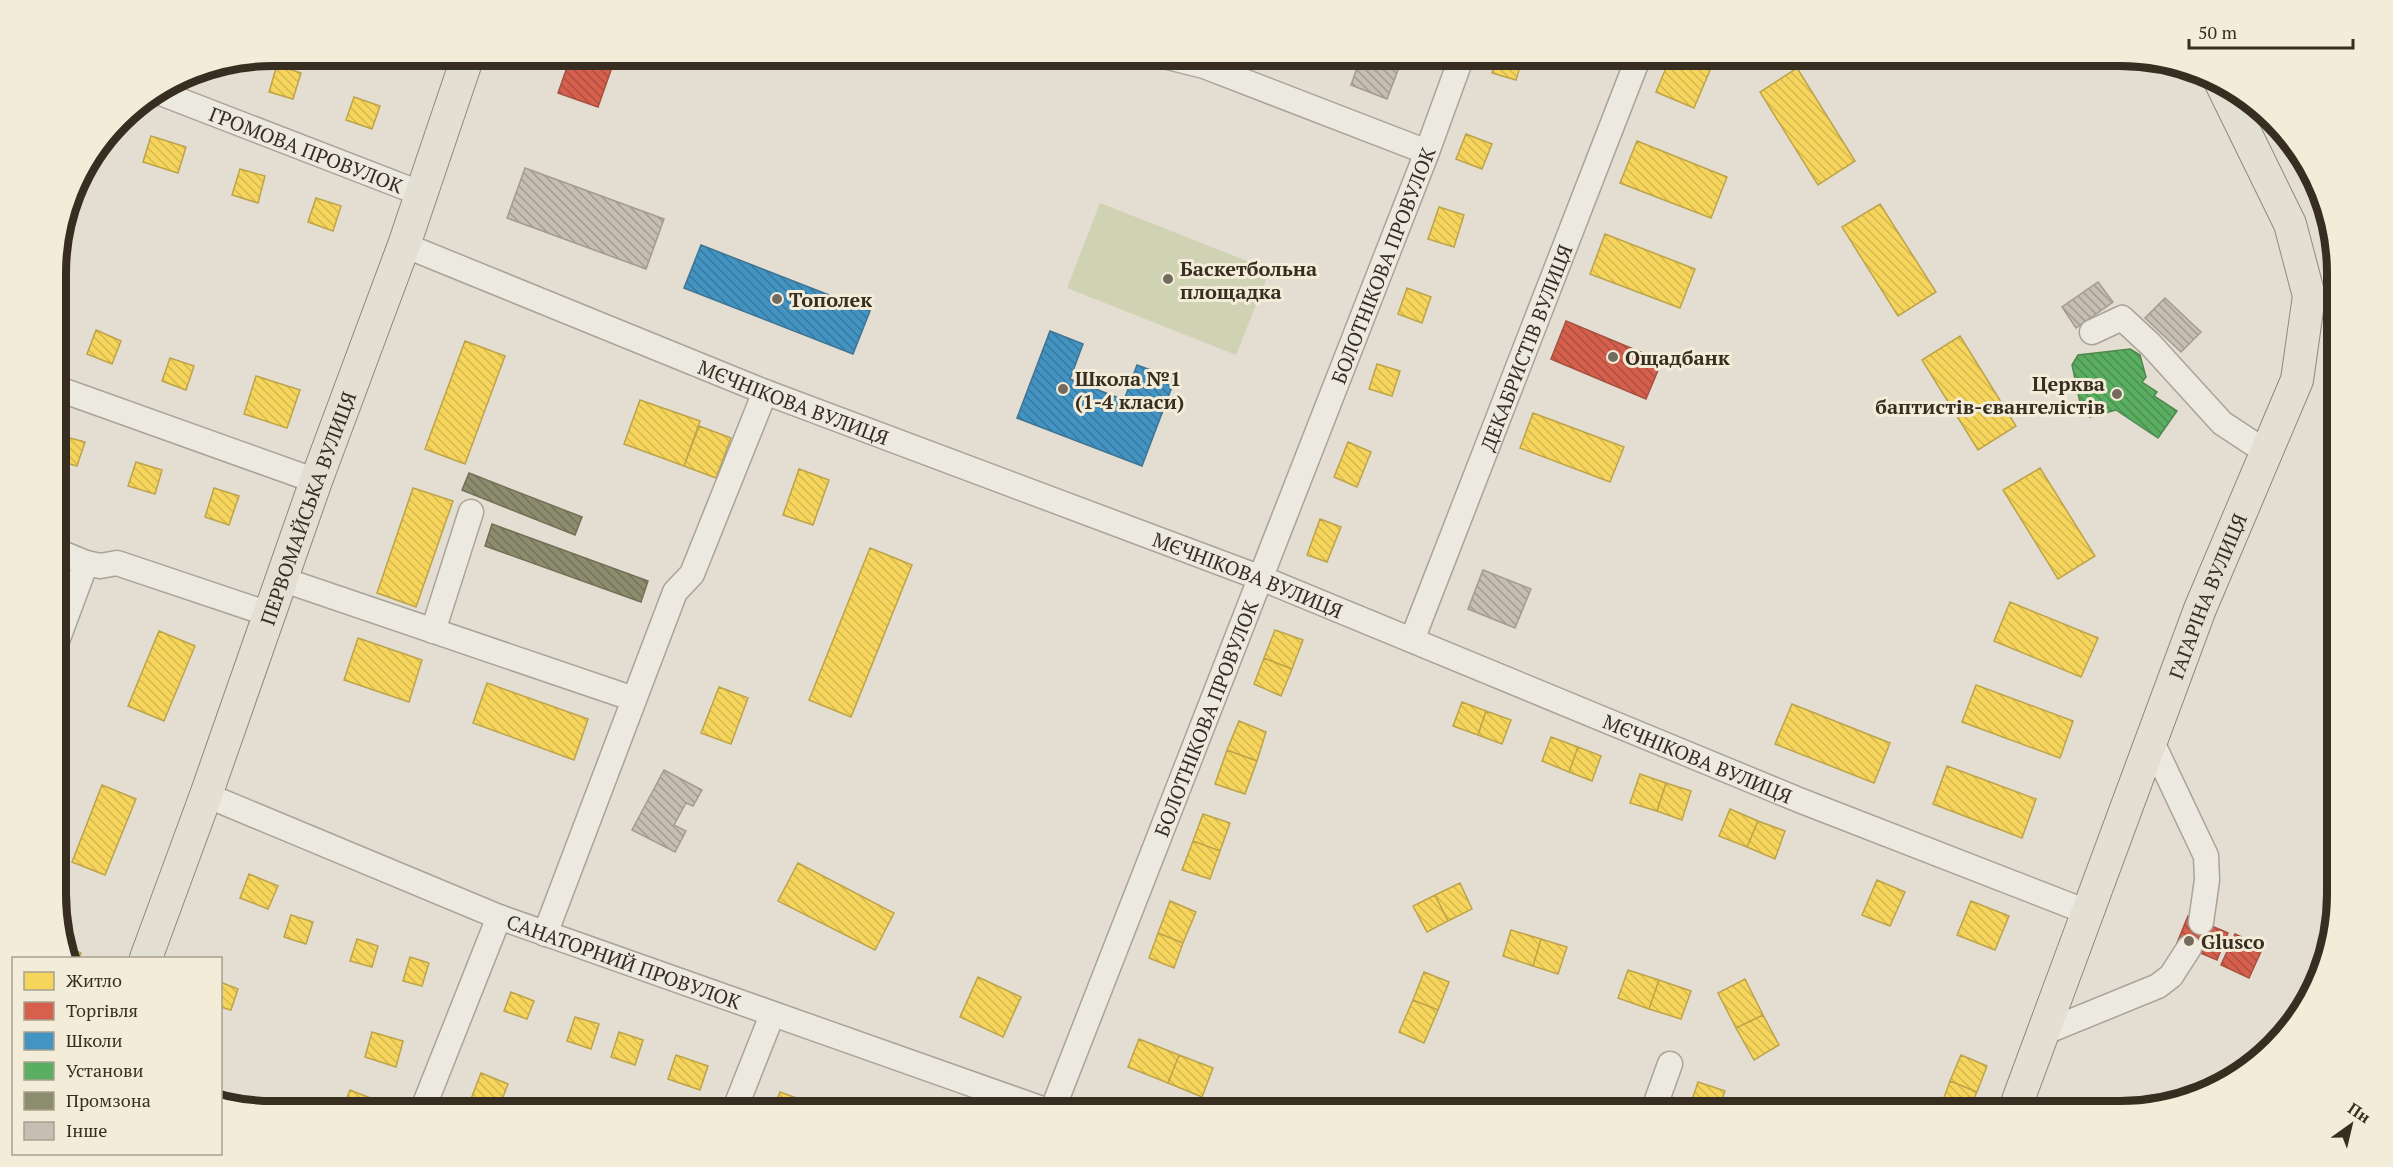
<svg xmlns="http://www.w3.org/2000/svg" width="2393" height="1167" viewBox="0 0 2393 1167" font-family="'PT Serif',serif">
	<defs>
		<pattern id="homes-back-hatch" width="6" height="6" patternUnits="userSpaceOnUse" patternTransform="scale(1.5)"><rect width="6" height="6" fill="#f6d55c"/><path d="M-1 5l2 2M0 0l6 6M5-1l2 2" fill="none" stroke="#d4b750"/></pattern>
		<pattern id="shops-back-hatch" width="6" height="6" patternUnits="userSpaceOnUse" patternTransform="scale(1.5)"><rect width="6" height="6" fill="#d6604d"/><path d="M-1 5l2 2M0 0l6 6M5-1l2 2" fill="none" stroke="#ae5040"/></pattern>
		<pattern id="schools-back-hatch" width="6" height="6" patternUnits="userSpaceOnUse" patternTransform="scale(1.5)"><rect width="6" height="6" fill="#4393c3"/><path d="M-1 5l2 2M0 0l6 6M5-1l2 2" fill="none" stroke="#39789e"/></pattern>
		<pattern id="public-back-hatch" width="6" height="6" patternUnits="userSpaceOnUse" patternTransform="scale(1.5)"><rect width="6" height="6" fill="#5aae61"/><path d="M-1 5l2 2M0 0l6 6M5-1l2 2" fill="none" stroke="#4b8e50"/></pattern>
		<pattern id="industry-back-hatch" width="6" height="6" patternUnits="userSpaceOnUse" patternTransform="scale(1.5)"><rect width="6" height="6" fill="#8c8c6e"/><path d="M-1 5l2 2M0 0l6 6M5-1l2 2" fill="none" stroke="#73735a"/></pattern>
		<pattern id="building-back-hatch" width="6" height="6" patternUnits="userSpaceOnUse" patternTransform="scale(1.5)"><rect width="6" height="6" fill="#c6beb2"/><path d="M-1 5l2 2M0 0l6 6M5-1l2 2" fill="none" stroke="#a29b90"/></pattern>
	</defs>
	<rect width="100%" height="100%" fill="#e3ded1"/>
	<path fill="#d0d2b4" d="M1100,203L1270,270L1236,355L1067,288Z"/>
	<path fill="url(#homes-back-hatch)" stroke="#bda34a" stroke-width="1.5" d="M1497,56H1523L1516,80L1492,73Z
		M1671,56H1716L1694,108L1656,92Z
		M277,65L301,73L293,99L269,92Z
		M1797,68L1855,161L1818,185L1760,92Z
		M354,97L380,106L372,129L346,120Z
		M1466,134L1492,144L1482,169L1456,159Z
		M151,136L186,147L178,173L143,162Z
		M1637,141L1727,177L1711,218L1620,183Z
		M240,169L265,176L258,203L232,195Z
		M316,198L341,206L333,231L308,222Z
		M1880,204L1936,292L1898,316L1842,227Z
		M1439,207L1464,215L1454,247L1428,239Z
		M1605,234L1695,269L1680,308L1590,274Z
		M1407,288L1431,297L1422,323L1398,314Z
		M96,330L121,341L112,364L87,354Z
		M1960,336L2016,426L1978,450L1922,360Z
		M465,341L505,356L465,464L425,449Z
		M170,358L194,366L186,390L162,381Z
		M1377,364L1400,371L1392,396L1369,389Z
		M256,376L300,390L287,428L244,414Z
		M640,400L700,421L684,466L624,444Z
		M1533,413L1624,447L1610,482L1520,448Z
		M699,426L731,438L716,478L684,466Z
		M59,435L85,442L77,466L56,460V444Z
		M1348,442L1371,452L1357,487L1334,477Z
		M136,462L162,470L155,494L128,486Z
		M2040,468L2095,556L2058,579L2003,490Z
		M799,469L829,480L813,525L783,515Z
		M214,488L239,496L229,525L205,517Z
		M413,488L453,501L416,607L377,593Z
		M1320,519L1341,527L1327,562L1307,555Z
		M870,548L912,565L851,717L809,700Z
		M2010,602L2098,638L2081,677L1994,641Z
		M1275,630L1303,640L1292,669L1264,658Z
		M159,631L195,646L164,721L128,706Z
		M358,638L422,660L409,702L344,680Z
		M1264,658L1292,669L1281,696L1254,684Z
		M487,683L588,719L574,760L473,723Z
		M1976,685L2073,721L2060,758L1962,722Z
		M719,687L748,698L731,744L701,733Z
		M1462,702L1486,711L1478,735L1453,726Z
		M1792,704L1890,743L1874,783L1775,744Z
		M1486,711L1511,720L1502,744L1478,735Z
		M1239,721L1266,732L1257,761L1227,750Z
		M1551,737L1578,747L1569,772L1542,761Z
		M1578,747L1601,756L1592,781L1569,772Z
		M1227,750L1257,761L1245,794L1215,784Z
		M1947,766L2036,799L2022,838L1933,804Z
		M1640,774L1666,783L1657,811L1630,803Z
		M1666,783L1691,791L1682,820L1657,811Z
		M102,785L136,799L105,875L72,862Z
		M1730,809L1758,821L1747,847L1719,836Z
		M1203,814L1230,823L1220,851L1193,841Z
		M1758,821L1785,831L1775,859L1747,847Z
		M1193,841L1220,851L1210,879L1182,870Z
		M798,863L894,913L875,950L778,901Z
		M249,874L278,886L268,909L240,898Z
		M1877,880L1905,892L1890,926L1862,915Z
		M1460,883L1472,909L1448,921L1435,895Z
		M1435,895L1448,921L1427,932L1413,906Z
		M1170,901L1196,912L1183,943L1158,933Z
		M1971,901L2009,916L1995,950L1957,935Z
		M291,915L313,922L306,944L284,937Z
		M1511,930L1541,939L1533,966L1503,956Z
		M1158,933L1183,943L1174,968L1149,958Z
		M357,939L378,946L372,967L350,961Z
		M1541,939L1567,947L1558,974L1533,966Z
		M68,947L81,953L79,958H72Z
		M410,957L429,963L422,986L403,981Z
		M1628,970L1659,980L1649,1009L1618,998Z
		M1424,972L1449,982L1438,1010L1413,1000Z
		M978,977L1021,997L1003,1037L960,1017Z
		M1745,979L1763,1015L1736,1028L1718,993Z
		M1659,980L1691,991L1681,1019L1649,1009Z
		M220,982L238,989L231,1010L220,1007Z
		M511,992L534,1001L527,1019L504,1011Z
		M1413,1000L1438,1010L1424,1043L1399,1032Z
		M1763,1015L1779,1045L1754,1060L1736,1028Z
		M575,1017L599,1024L591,1049L567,1041Z
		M372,1032L403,1041L396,1067L365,1057Z
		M619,1032L643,1040L635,1065L611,1057Z
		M1139,1039L1179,1055L1168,1083L1128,1067Z
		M676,1055L708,1066L700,1090L668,1079Z
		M1179,1055L1213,1068L1202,1097L1168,1083Z
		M1961,1055L1987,1066L1977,1092L1950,1081Z
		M481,1073L508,1084L498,1110L471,1099Z
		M1950,1081L1977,1092L1968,1111H1952L1941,1106Z
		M1698,1082L1725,1091L1718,1111L1689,1109Z
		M350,1090L373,1099L368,1111H342Z
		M780,1092L802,1100L798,1111L773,1110Z"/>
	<path fill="url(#shops-back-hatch)" stroke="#a65140" stroke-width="1.5" d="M571,56H616L598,107L558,93Z
		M1566,321L1662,361L1646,399L1551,359Z
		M2188,916L2228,933L2217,960L2177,943Z
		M2235,934L2263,947L2249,978L2221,965Z"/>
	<path fill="url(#schools-back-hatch)" stroke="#3f7492" stroke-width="1.5" d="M701,245L870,311L853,354L684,288Z
		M1050,331L1083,344L1070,379L1124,400L1137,365L1175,379L1142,466L1017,418Z"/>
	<path fill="url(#public-back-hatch)" stroke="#50874e" stroke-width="1.5" d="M2130,349L2140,355L2146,377L2142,382L2157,392L2154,396L2177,411L2158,438L2116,410L2090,417L2082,412L2072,365L2078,355Z"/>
	<path fill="url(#industry-back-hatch)" stroke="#727057" stroke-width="1.5" d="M469,473L582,517L575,535L462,490Z
		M492,524L648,581L641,602L485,546Z"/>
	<path fill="url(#building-back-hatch)" stroke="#a39b90" stroke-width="1.5" d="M1361,56L1403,57L1387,99L1351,85Z
		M525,168L664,219L646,269L507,218Z
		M2098,282L2113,302L2076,328L2062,307Z
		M2165,298L2201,332L2181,352L2145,318Z
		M1483,570L1531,589L1515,628L1468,609Z
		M664,770L702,790L693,806L686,803L674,825L686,831L675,852L632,830Z"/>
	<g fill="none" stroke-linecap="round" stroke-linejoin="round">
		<g stroke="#a9a399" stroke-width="27">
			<g id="minor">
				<path d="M1164,56L1204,66L1427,152"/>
				<path id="s1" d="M158,92L422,194"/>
				<path id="s2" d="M404,245L765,392L1261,578L1799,800L2087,912"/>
				<path d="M2092,332L2122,318L2151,345L2222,423L2266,452"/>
				<path d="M56,388L316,481"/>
				<path d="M57,551L86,563"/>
				<path d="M281,579L634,699"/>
				<path d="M433,631L471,512"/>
				<path id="s3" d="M1412,640L1639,56"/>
				<path d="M57,641L86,563L100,566L117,563L269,614"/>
				<path d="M2151,740L2206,856L2207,880L2201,922"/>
				<path id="s4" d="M206,795L499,917L1048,1111"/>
				<path d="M545,934L675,592L692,574L765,392"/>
				<path d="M2043,1033L2158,986L2171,976L2189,948"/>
				<path d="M422,1111L499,917"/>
				<path d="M734,1111L772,1015"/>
				<path id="s5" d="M1052,1111L1427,152L1462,56"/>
				<path d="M1653,1111L1670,1064"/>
			</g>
		</g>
		<g stroke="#8e8980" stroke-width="34">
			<g id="major">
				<path id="s6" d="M146,958L206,795L316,481L404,245L468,56"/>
				<path id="s7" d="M2014,1111L2200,609L2297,380L2309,296L2290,224L2220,81"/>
			</g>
		</g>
		<use href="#minor" stroke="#ece9e1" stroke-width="24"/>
		<use href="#major" stroke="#e3dfd3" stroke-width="32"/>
	</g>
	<g fill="#736b5f" stroke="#f3ecd8" stroke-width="2">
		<circle cx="1168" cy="279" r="6"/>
		<circle cx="777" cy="299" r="6"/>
		<circle cx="1613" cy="357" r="6"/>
		<circle cx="1063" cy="389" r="6"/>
		<circle cx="2117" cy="394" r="6"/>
		<circle cx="2189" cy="941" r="6"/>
	</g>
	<g text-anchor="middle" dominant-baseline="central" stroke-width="6" stroke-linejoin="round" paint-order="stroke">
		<g font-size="20" fill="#372d21" stroke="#f3ecd8">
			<text stroke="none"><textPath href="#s1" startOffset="159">ГРОМОВА ПРОВУЛОК</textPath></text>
			<text stroke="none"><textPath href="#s5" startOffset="908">БОЛОТНІКОВА ПРОВУЛОК</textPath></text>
			<text stroke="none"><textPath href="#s3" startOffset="314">ДЕКАБРИСТІВ ВУЛИЦЯ</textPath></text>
			<text stroke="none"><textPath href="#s2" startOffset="420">МЄЧНІКОВА ВУЛИЦЯ</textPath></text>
			<text stroke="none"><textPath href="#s6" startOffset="478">ПЕРВОМАЙСЬКА ВУЛИЦЯ</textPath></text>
			<text stroke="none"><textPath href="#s2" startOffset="906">МЄЧНІКОВА ВУЛИЦЯ</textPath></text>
			<text stroke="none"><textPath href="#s7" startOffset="550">ГАГАРІНА ВУЛИЦЯ</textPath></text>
			<text stroke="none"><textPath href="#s5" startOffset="422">БОЛОТНІКОВА ПРОВУЛОК</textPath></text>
			<text stroke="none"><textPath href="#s2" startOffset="1392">МЄЧНІКОВА ВУЛИЦЯ</textPath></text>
			<text stroke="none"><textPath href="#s4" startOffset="450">САНАТОРНИЙ ПРОВУЛОК</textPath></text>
		</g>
		<g font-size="20" font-weight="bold" fill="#372d21" stroke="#f3ecd8" text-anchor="start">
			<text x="1180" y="268">Баскетбольна<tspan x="1180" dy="23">площадка</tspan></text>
			<text x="789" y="299">Тополек</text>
			<text x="1625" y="357">Ощадбанк</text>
			<text x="1075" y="378">Школа №1<tspan x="1075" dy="23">(1-4 класи)</tspan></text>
			<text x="2105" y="383" text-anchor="end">Церква<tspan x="2105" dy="23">баптистів-євангелістів</tspan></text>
			<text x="2201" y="941">Glusco</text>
		</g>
	</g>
	<path d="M0 0H2393V1167H0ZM273 66H2120A207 207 0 0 1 2327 273V894A207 207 0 0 1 2120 1101H273A207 207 0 0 1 66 894V273A207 207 0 0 1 273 66Z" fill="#f3ecd8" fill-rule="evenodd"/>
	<path fill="none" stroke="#372d21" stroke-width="8" d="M273 66H2120A207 207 0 0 1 2327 273V894A207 207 0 0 1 2120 1101H273A207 207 0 0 1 66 894V273A207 207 0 0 1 273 66Z"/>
	<rect x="12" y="957" width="210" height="198" fill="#f3ecd8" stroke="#a8a08f" stroke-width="1.5"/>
	<rect x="24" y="972" width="30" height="18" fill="#f6d55c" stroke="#a8a08f" stroke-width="1.5"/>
	<text x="66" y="987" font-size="18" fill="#372d21">Житло</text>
	<rect x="24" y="1002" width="30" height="18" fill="#d6604d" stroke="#a8a08f" stroke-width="1.5"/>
	<text x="66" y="1017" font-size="18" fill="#372d21">Торгівля</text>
	<rect x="24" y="1032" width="30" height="18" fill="#4393c3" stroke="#a8a08f" stroke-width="1.5"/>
	<text x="66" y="1047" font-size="18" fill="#372d21">Школи</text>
	<rect x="24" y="1062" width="30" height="18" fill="#5aae61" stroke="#a8a08f" stroke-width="1.5"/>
	<text x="66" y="1077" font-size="18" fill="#372d21">Установи</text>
	<rect x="24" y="1092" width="30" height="18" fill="#8c8c6e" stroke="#a8a08f" stroke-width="1.5"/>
	<text x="66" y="1107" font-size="18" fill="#372d21">Промзона</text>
	<rect x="24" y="1122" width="30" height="18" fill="#c6beb2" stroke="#a8a08f" stroke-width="1.5"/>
	<text x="66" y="1137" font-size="18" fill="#372d21">Інше</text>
	<g transform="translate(2351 1125) rotate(34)" stroke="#f3ecd8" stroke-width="4.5" paint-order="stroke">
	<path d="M0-4.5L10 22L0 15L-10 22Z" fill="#372d21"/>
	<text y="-9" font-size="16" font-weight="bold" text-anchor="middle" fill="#372d21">Пн</text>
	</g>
	<path d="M2189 39v9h164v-9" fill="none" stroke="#372d21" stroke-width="3"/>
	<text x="2198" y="39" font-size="18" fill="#372d21" stroke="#f3ecd8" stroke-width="4.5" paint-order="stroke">50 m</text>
</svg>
